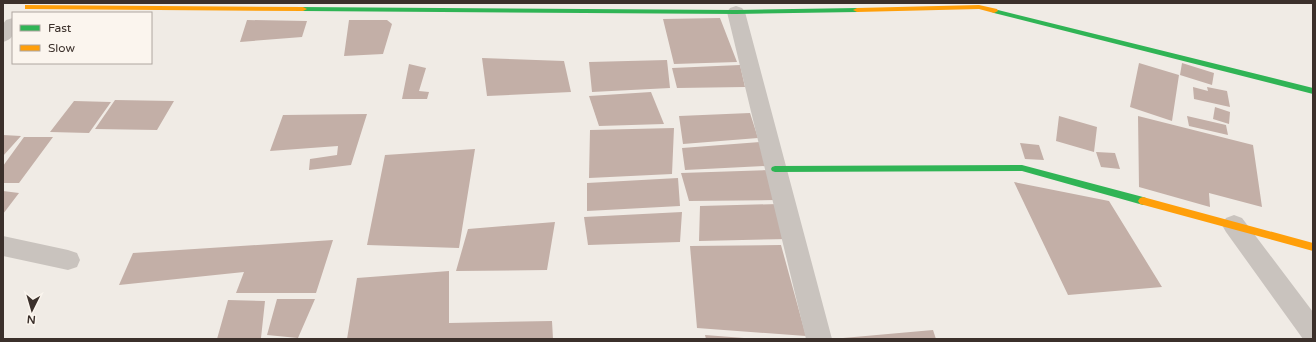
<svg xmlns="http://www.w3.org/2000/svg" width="1316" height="342" viewBox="0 0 1316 342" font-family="'Varela Round',sans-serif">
	<rect width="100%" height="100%" fill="#f0ebe5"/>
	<path fill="#c3afa7" d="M720,18L737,62L674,64L663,19Z
		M247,20L307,21L302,37L240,42Z
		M349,20H387L392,24L383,54L344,56Z
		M482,58L564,61L571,92L487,96Z
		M667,60L670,88L592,92L589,62Z
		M1139,63L1179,75L1172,121L1130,107Z
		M1182,63L1214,73L1212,85L1180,75Z
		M409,64L426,68L419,91L429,92L427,99H402Z
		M740,65L745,87L677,88L672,68Z
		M1193,87L1208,91L1207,87L1227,91L1230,107L1194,99Z
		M651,92L664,124L599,126L589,96Z
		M115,100L174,101L157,130L95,129Z
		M74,101L111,102L89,133L50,132Z
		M1215,107L1230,112L1229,124L1213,119Z
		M750,113L758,138L683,144L679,116Z
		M367,114L351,165L309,170L310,159L337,155L338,146L270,151L283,115Z
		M1059,116L1097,127L1094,152L1056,141Z
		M1138,116L1253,145L1262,207L1209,193L1210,207L1139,187Z
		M1187,116L1226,125L1228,135L1189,126Z
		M674,128L672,174L589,178L590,130Z
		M3,135L21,136L3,156Z
		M24,137H53L19,183H3V166Z
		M760,142L766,166L685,170L682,148Z
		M1020,143L1039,145L1044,160L1025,159Z
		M475,149L459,248L367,245L385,155Z
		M1096,152L1115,153L1120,169L1101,167Z
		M769,170L776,200L689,201L681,173Z
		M678,178L680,206L587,211V183Z
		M1014,182L1109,201L1162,287L1068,295Z
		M3,191L19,193L3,214Z
		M778,204L790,239L699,241L700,206Z
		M682,212L680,242L588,245L584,217Z
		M555,222L547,270L456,271L468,229Z
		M333,240L316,293H236L244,272L119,285L133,253Z
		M781,245L806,336L697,328L690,246Z
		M449,271V323L552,321L553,339H347L357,278Z
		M277,299H315L298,338L267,335Z
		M228,300L265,301L261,338L217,339Z
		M933,330L936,339H843V338Z
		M705,335L744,338V339H706Z"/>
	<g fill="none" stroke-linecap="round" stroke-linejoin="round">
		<path fill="#c9c3be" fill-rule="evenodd" d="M736,6L742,8L745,12L832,339H806L727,12L730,8Z
			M13,18C13,30 17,38 3,42V24L6,20Z
			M1234,215L1242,218L1313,312V339H1303L1226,232L1222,225L1226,218Z
			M3,236L68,250L77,253L80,260L77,267L68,270L3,256Z"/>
		<path fill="#30b455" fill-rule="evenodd" d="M300,7L736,10L857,8L861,10L857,12L736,14L303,11L299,9Z
			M991,9H994L1313,88V94L994,13L990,11Z
			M1022,165L1143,197L1146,198L1148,201L1146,204L1143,205L1022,171L775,172L772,171L771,169L772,167L775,166Z"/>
		<path fill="#ff9f0a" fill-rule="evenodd" d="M25,5L303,7L307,9L303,11L28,9H25Z
			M979,5L997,9L998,11L994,13L979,9L857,12L853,10L857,8Z
			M1143,197L1313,243V251L1140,204L1138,201L1140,198Z"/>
	</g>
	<rect width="1316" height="342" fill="none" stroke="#3b302b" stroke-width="8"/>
	<rect x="12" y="12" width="140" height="52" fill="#fbf5ee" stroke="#aea6a0"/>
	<rect x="20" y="25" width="20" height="6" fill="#30b455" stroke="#aea6a0"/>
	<text x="48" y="32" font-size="12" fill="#3b302b">Fast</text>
	<rect x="20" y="45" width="20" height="6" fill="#ff9f0a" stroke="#aea6a0"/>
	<text x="48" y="52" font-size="12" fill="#3b302b">Slow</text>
	<g transform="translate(32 310) rotate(185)" stroke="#fbf5ee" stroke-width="3" paint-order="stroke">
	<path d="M0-3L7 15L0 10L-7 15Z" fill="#3b302b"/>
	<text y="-6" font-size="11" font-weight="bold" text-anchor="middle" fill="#3b302b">N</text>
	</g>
</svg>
